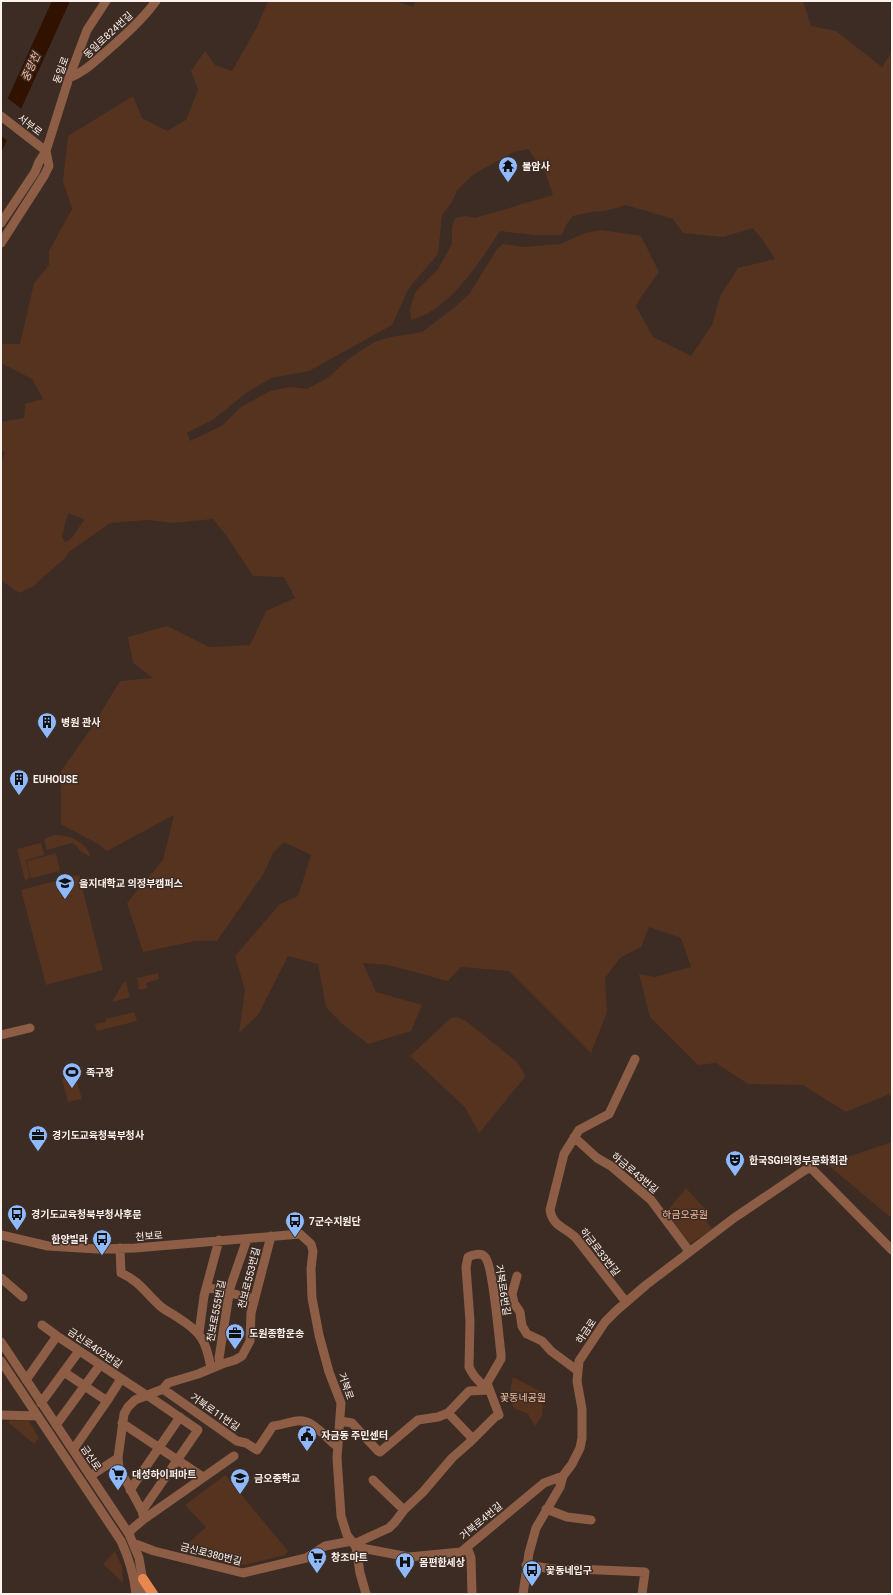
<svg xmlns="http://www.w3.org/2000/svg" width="893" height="1595" viewBox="0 0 893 1595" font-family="Roboto,'Noto Sans KR',sans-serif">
	<rect width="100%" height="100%" fill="#3c2c24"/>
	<path fill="#56331f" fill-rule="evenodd" d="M268,1H395L413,7L416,1H803L811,26L836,31L882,67L892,52V1093L846,1112L803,1085L748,1084L716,1063L698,1065L650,1017L639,974L655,977L691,967L681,938L649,927L641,947L620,958L605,978L607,1012L591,1053L509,971L461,967L448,981L388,965L363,963L376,992L422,1005L411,1031L368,1044L341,1023L326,1007L318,964L288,956L258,1015L239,1033L245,990L235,956L280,904L298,896L311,855L284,842L273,853L264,873L217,941H195L143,952L127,903L163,860L174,815L107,851L98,844L61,824V771L90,730L120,681L153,678L133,663L128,637L167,626L209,647L250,645L266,611L295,598L284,577L253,576L228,538L213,519L172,523L148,520L110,523L69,552L63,560L32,587L19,593L1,580V465L5,452L1,451V422L24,418L25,404L43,399L32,379L1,363V344H20L34,283L49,265V251L72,209L63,181L68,136L133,96L142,118L167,131L186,120L198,90L191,71L205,51L215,65L232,71L257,27ZM528,149L546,174L553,195L475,218L466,216L455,218L452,228V244L438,269L416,291L410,308L411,320C451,309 478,264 500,231L534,235H562L566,225L573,216L591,212L605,211L626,205L673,219L683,233L723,237L753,228L764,242L775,259L738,268L720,296L712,325L691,356L653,337L636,306L641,297L659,272L641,236L602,230L585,233L560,244L525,247L503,244L497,249L470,293L455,307L422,332L391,337L374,342L347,360L329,377L307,389L290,387L270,391L241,407L223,425L190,441L187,433L214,419L246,393L271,378L309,371L392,325L409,288L438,254L442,215L452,202L457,190L474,174L514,152ZM68,513L85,520C76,528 76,538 65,542L62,536Z
		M54,835C68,835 84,840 90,855L89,856L79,850L78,847L72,843L47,850L44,839Z
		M41,843L44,855L26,860L30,878L25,880L17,849Z
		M56,853L60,871L31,878L27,861Z
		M79,875L103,970L46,985L21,890Z
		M158,973L159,979L146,983L147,988L139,990L137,978Z
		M126,982L130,997L112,1002L123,983Z
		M134,1012L137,1021L97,1031L95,1024L106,1022V1019Z
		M457,1017L466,1021L517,1062L524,1073L525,1077L479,1133L465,1107L410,1056L451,1018Z
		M75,1075L82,1099L68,1102L62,1079Z
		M892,1142V1217L889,1216L827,1164Z
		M686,1188L705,1209L701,1214L712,1229L690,1244L667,1216L668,1210Z
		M513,1377L545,1394L543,1402L542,1416L535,1426L528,1414L514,1408C508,1397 510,1389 513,1377Z
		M9,1420L29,1421L39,1438L34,1444L9,1423Z
		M225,1475L288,1551L285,1555L244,1565L182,1549L206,1527L185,1505Z
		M115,1551L122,1567L123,1583L103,1564Z"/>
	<path fill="#311100" d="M52,1H70L1,153V113Z"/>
	<path fill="#3c2c24" d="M6,97L23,110L9,142L1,136V108Z"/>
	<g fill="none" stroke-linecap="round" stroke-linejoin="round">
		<path stroke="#8d5e45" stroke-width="9" d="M69,78C85,72 95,61 107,51C125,35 142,20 156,1
			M1,116L46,151
			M1,223L35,172L39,162L46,151L69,78L87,30L106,1
			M1,243L44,176L49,166L46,151
			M1,1035L30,1028
			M574,1137L597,1158L611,1166L651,1200L689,1251
			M1,1235L48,1246L97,1249L135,1248L300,1234L311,1244L313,1251L311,1269L312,1298L319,1335L329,1372L341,1403L337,1458L341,1516L347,1535L356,1547L360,1573L366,1594
			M120,1248L121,1273C139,1281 145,1292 159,1305C164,1310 171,1313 177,1317C201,1332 206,1340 211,1368
			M517,1276L512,1294L514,1303L520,1312L522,1326L527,1334L542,1341L551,1351L578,1371
			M1,1278L23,1297
			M207,1287L254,1299
			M626,1302L576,1238C565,1227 553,1227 550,1210L564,1154L579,1130L609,1114L635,1059
			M42,1325L57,1336
			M199,1333L204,1296L219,1240
			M1,1342L129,1534L139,1558L145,1594
			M1,1361L121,1541C129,1558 134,1575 136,1594
			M220,1364L219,1358L230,1288L247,1239
			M64,1372L107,1401
			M26,1380L57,1336L146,1395
			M163,1389L237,1441L246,1443L257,1450L273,1426C281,1425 289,1422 297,1421C314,1419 325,1438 338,1447
			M41,1403L79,1351
			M448,1413L473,1439
			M1,1415L38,1416
			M340,1421L352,1423L378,1451L380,1452L418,1420L438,1417L448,1413L469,1391L489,1390
			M122,1423L203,1477
			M56,1425L100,1365
			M73,1450L107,1401L121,1379
			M90,1476L118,1458
			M373,1480L404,1510
			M130,1490L180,1417
			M546,1509L567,1517L591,1520
			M142,1511L198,1430L147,1395
			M144,1519L234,1456
			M129,1534L132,1529L144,1519L142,1511L119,1468L118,1458L124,1414L128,1407L135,1400L163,1389L168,1383L198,1374L222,1364L235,1360L242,1356L250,1341L251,1313L271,1236
			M133,1543L154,1551L243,1573L306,1558L325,1546L352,1541
			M354,1544L389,1528L395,1522L404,1510L423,1492L452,1458L469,1443L495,1417L499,1415L487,1383L484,1386C477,1380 472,1374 469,1367L470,1321L466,1267L468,1257C472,1255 481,1252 485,1257C493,1265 499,1339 501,1354V1359L487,1383
			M356,1547L409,1557L461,1552L544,1483L563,1476
			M467,1547L471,1558L472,1594
			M526,1565L560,1570L577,1569L645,1572L642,1594
			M523,1594L529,1553L536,1528L560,1487L563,1476L572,1464L580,1448L582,1438V1409L577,1381L579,1361L605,1322L617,1310L646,1285L734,1218L805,1170L811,1168L892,1250"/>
		<path stroke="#e88851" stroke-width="10" d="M143,1579L153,1594"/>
	</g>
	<defs>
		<g id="temple-pin" transform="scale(1)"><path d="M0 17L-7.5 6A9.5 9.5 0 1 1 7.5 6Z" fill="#8eb9fc" stroke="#3c2c24"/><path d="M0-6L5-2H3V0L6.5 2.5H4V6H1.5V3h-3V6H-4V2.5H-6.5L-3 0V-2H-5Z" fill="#111"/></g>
		<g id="building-pin" transform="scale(1)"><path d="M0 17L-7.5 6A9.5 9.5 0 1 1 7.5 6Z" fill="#8eb9fc" stroke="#3c2c24"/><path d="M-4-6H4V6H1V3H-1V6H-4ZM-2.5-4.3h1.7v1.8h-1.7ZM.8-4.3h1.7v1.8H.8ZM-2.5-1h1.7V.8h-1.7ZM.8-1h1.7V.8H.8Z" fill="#111"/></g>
		<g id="university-pin" transform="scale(1)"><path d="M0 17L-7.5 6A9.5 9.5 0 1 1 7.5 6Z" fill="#8eb9fc" stroke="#3c2c24"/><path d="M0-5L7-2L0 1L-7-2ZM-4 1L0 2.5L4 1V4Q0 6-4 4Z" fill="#111"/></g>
		<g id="stadium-pin" transform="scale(1)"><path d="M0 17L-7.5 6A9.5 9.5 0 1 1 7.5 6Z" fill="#8eb9fc" stroke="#3c2c24"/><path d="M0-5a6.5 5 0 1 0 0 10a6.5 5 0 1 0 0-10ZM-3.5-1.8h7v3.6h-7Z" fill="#111"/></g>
		<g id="office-pin" transform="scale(1)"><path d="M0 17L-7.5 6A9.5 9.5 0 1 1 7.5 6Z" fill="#8eb9fc" stroke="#3c2c24"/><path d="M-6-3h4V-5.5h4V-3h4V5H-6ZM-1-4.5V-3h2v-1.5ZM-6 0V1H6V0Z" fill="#111"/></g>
		<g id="theatre-pin" transform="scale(1)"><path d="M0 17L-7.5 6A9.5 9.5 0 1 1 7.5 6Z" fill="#8eb9fc" stroke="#3c2c24"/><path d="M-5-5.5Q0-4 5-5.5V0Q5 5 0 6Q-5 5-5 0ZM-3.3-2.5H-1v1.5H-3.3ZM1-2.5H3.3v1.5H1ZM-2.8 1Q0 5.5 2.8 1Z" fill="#111"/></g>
		<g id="bus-pin" transform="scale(1)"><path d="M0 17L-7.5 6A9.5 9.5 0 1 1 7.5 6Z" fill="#8eb9fc" stroke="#3c2c24"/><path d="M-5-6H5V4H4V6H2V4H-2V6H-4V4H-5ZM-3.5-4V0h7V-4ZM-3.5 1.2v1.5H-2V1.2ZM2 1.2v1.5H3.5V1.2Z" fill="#111"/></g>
		<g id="civic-pin" transform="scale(1)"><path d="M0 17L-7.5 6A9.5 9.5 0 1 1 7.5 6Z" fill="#8eb9fc" stroke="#3c2c24"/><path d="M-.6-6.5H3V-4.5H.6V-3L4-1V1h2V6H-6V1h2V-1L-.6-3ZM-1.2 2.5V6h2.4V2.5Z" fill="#111"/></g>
		<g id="supermarket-pin" transform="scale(1)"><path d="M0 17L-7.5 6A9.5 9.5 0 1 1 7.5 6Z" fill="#8eb9fc" stroke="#3c2c24"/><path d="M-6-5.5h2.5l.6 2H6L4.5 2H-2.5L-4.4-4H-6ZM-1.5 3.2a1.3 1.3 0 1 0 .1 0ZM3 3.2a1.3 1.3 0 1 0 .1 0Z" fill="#111"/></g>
		<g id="school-pin" transform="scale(1)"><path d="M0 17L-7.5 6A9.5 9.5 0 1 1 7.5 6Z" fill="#8eb9fc" stroke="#3c2c24"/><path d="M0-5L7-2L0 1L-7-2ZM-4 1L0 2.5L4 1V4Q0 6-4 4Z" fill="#111"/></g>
		<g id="hospital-pin" transform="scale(1)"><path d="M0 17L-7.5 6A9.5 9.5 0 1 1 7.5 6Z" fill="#8eb9fc" stroke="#3c2c24"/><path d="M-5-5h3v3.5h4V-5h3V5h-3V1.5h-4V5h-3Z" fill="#111"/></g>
	</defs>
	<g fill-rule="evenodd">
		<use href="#temple-pin" x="508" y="166"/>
		<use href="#building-pin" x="47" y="722"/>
		<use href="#building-pin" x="19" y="779"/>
		<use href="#university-pin" x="65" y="883"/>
		<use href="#stadium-pin" x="72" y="1072"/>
		<use href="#office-pin" x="38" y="1135"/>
		<use href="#theatre-pin" x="735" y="1160"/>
		<use href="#bus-pin" x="17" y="1214"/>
		<use href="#bus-pin" x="295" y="1221"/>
		<use href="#bus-pin" x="102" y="1239"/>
		<use href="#office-pin" x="235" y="1333"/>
		<use href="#civic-pin" x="307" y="1435"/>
		<use href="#supermarket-pin" x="118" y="1474"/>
		<use href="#school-pin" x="240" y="1478"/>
		<use href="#supermarket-pin" x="317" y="1557"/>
		<use href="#hospital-pin" x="405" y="1562"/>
		<use href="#bus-pin" x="532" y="1570"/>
	</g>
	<g text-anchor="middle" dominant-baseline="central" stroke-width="3" stroke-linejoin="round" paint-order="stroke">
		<g font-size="10" fill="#fdf2ed" stroke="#3c2c24">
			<text transform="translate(108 35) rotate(-43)">동일로824번길</text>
			<text transform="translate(61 70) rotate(-70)">동일로</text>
			<text transform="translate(30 125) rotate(38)">서부로</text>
			<text transform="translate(635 1173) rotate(40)">하금로43번길</text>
			<text transform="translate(149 1236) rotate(-4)">천보로</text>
			<text transform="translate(600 1252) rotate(52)">하금로33번길</text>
			<text transform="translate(249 1278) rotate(-76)">천보로553번길</text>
			<text transform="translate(503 1290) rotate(81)">거북로6번길</text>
			<text transform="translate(216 1311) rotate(-79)">천보로555번길</text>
			<text transform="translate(586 1331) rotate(-56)">하금로</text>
			<text transform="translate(95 1348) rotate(34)">금신로402번길</text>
			<text transform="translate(346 1386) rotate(71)">거북로</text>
			<text transform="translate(215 1412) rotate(35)">거북로11번길</text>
			<text transform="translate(91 1458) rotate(56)">금신로</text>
			<text transform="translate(481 1521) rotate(-40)">거북로4번길</text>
			<text transform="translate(211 1554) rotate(14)">금신로380번길</text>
		</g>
		<g font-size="10" font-weight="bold" fill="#fdf2ed" stroke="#3c2c24" text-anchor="start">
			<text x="522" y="166">불암사</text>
			<text x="61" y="722">병원 관사</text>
			<text x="33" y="779">EUHOUSE</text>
			<text x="79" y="883">을지대학교 의정부캠퍼스</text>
			<text x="86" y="1072">족구장</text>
			<text x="52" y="1135">경기도교육청북부청사</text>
			<text x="749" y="1160">한국SGI의정부문화회관</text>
			<text x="31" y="1214">경기도교육청북부청사후문</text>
			<text x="309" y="1221">7군수지원단</text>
			<text x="88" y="1239" text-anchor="end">한양빌라</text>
			<text x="249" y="1333">도원종합운송</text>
			<text x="321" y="1435">자금동 주민센터</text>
			<text x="132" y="1474">대성하이퍼마트</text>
			<text x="254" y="1478">금오중학교</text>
			<text x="331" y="1557">창조마트</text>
			<text x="419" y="1562">몸편한세상</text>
			<text x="546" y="1570">꽃동네입구</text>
		</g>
		<g font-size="10" fill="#f6bd9e" stroke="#3c2c24">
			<text x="685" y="1214">하금오공원</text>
			<text x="523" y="1397">꽃동네공원</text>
		</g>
		<g font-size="11" font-style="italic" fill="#f5bc9d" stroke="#3c2c24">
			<text transform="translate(31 67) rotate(-65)">중랑천</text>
		</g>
	</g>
	<rect width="893" height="1595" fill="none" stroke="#fdf2ed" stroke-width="4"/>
</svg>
